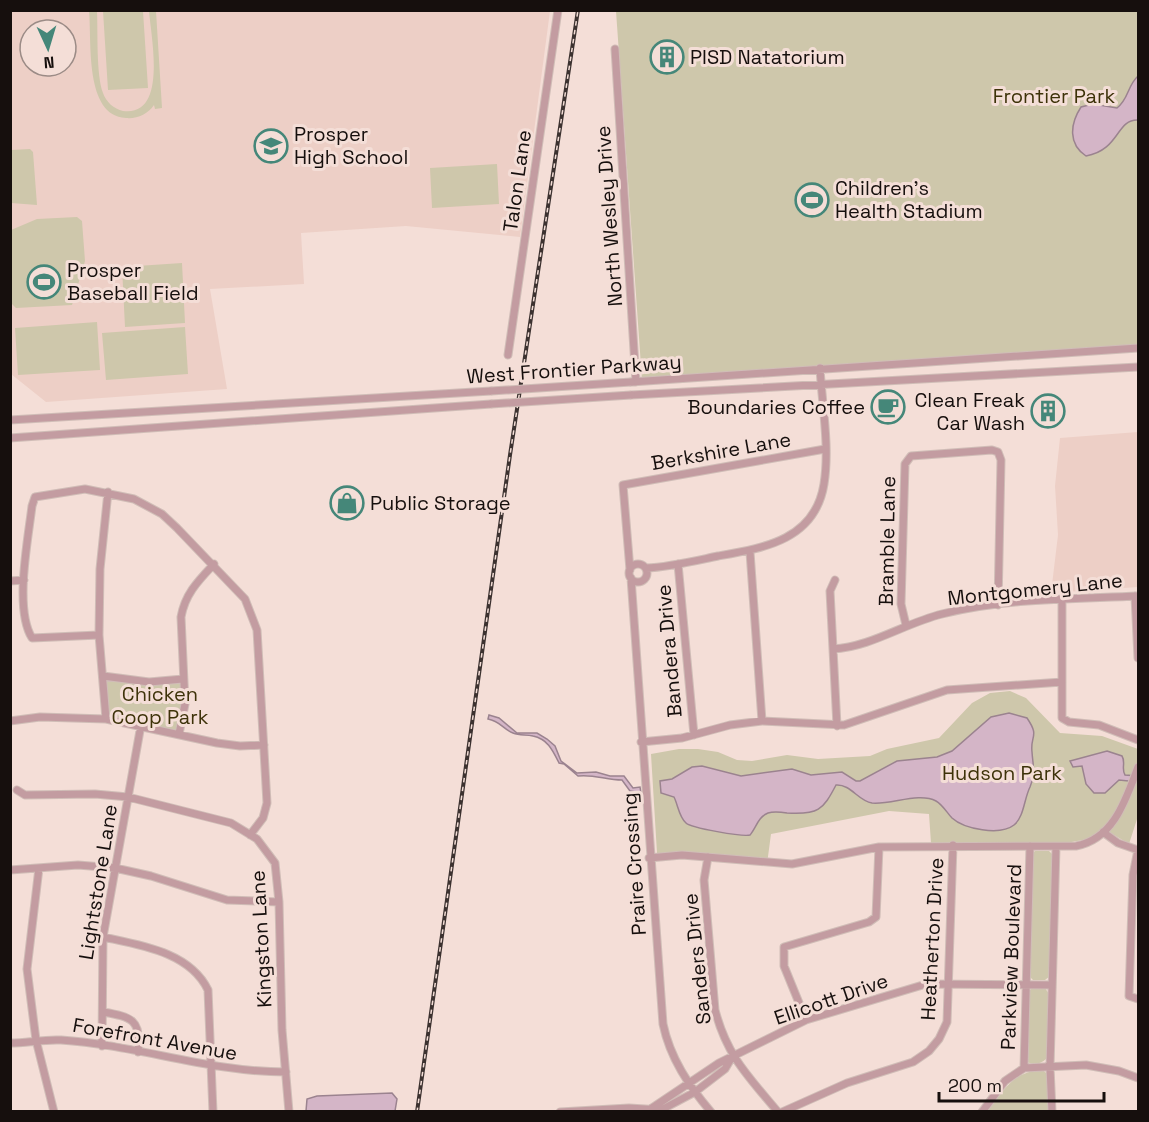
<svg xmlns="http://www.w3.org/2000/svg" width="1149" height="1122" viewBox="0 0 1149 1122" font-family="'Space Grotesk',sans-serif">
	<rect width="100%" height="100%" fill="#f4ded7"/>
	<path fill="#edcfc6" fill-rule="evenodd" d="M10,11H550L520,237L406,226L301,233L304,284L210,289L227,389L46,402L11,374ZM30,30H66V66H30Z
		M1138,432V587L1051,593L1058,535L1055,486L1060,438Z"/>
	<path fill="#cec7ab" d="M89,11H97C98,32 96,74 103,93C106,102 114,109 123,111C168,117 151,37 149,11H156L162,108L155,109L154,105C148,114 137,119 126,118C84,116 92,41 89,11Z
		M103,11H143L148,88L108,90Z
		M616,11H1138V346L642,380Z
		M30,149L33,152L37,205L11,203V150Z
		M497,164L499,204L432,208L430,168Z
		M77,217L82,221L85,261L72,305L16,308L11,303V230L37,219Z
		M182,263L185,323L125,327L122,267Z
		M97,322L100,370L18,375L15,328Z
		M185,327L188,374L106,380L102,333Z
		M103,676L136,681L183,679L185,704L179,734L106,719Z
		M1010,691L1026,698L1060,733L1102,736L1138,749V816L1129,844L1106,830L1088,839L1066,843H931L929,814L889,811L771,834L767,864L692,853H657L651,754L679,749H698L718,752L737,760L752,761L787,755L818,759L870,756L887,749L939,738L972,703L990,693Z
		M1035,851H1049L1053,855L1050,976L1045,980H1033L1029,976L1032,855Z
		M1033,988H1045L1049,994L1046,1059C1041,1064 1034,1065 1027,1062L1028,991Z
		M1043,1070L1047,1074L1049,1111L987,1112C1004,1090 1013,1071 1043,1070Z"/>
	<path fill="#d4b5c7" stroke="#9b838f" stroke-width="1.5" d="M1138,76V120C1116,119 1120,150 1086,156C1068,144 1070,124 1081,107L1093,104L1117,108C1129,99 1127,86 1138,76Z
		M1009,713L1027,718C1040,737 1030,735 1032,752C1033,767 1036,773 1030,787C1024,799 1024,817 1014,825C1000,836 964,829 952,818C947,813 943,805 936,801C919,792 891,805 872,803C858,801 851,784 836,785C823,810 818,815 787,813C781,812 774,811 768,813C758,817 756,828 750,835C743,837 691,828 686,823C679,817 678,805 674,797L661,793L660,781L672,779L692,767L702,766L741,776L792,769L811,775L842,772L856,781H860L897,761L937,757L952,751L991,717Z
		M489,715L499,718L517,733H537L547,739L555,746L561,761L577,773L596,772L610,776H624L633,788L640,787L641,793L630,791L622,780C606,780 594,774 578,776L564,764L559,763C553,751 548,739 533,736C526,734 520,736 513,733C503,729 500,721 488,719Z
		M1107,751L1122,756C1126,762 1121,769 1125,775L1138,776V782L1119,780L1105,793H1094L1086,784L1082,766L1073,767L1070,761Z
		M392,1093L397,1099L395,1111H306L307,1099L317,1096Z"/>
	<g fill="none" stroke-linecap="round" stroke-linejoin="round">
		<g stroke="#d0bdb7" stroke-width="9">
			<path id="minor" d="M615,49L636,382
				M508,355L558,10
				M631,382L1138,348
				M631,395L1138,367
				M10,420L491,391
				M10,438L491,404
				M750,552L762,721
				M678,564L694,735
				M629 573a9 9 0 1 1 18 0a9 9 0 1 1-18 0Z
				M646,568C670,567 694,561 718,556C764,548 815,540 824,484C830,447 822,405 820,368
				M630,570L623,485L825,449
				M631,578L663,1024C670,1058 689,1086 711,1112
				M835,580L830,591L837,726
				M10,581L24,580
				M1135,596L1138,658
				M1062,600V718L1069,722L1099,725L1138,740
				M906,625L901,604L905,464L911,456L992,450L998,452L1001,460L998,605
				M99,635L32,638C14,609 28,540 32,506L35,497L85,489L134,499L162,514L177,528L245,599L257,630L267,803L263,818L250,835
				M833,649C871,647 905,623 942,614C1005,598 1074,599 1138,596
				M103,676L149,682L183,679
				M106,719L99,635L100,569L108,492
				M10,721L40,717L106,719L217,743L240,746L264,745
				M179,734L185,704L181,617C185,594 198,581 214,564
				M641,742L682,738L730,725L762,721L844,725L947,690L1062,682
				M17,790L25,795L95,794L128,797L231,823L257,839L275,863L279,902L282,1030L289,1112
				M1103,832L1118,843L1138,850
				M1138,850L1133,875L1129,996L1138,999
				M708,857L704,880L715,1010C727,1056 748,1076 778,1112
				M649,858L682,855L792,864L879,847L1076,846C1114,839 1126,799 1138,767
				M39,868L27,969L36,1040L54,1112
				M10,870L78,865L115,868L151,876L227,900L279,902
				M103,937C140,945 190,952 208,990L213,1112
				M103,1012C131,1017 142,1019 138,1052
				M806,1020L784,966V947L869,922L876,917L879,847
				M10,1043C27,1043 44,1039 61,1040C137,1045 209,1072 286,1072
				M102,1046L103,937L141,725
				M1024,1068L1030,846
				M652,1108L719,1063L806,1020L926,984L1052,985
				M560,1112L629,1108L661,1110L695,1092L725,1069L732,1057
				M782,1112L847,1083L913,1062L929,1051L939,1039L947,1022L953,845
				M982,1112L1005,1081L1024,1068L1086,1065L1119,1071L1138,1078
				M1052,1112L1050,1067L1056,847"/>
		</g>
		<use href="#minor" stroke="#c39ca1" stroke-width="7"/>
		<g stroke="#3c3230" stroke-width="4">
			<path id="rail" d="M417,1112L510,455L578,10"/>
		</g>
		<use href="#rail" stroke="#f4ded7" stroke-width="1.5" stroke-dasharray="4.5" stroke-linecap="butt"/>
		<g stroke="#d0bdb7" stroke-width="9" stroke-linecap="butt">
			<path id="minor-bridge" d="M491,391L631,382
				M491,404L631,395"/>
		</g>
		<use href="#minor-bridge" stroke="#c39ca1" stroke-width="7"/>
	</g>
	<defs>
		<g id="building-ring" transform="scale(1.725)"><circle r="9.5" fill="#f4ded7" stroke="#458779" stroke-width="1.5"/><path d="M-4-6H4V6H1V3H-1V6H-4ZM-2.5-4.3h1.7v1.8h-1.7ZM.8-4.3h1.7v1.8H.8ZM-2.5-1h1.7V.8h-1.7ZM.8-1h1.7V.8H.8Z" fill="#458779"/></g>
		<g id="school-ring" transform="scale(1.725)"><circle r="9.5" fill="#f4ded7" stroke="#458779" stroke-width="1.5"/><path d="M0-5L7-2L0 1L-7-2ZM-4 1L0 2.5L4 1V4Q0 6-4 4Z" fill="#458779"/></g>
		<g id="stadium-ring" transform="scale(1.725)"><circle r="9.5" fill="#f4ded7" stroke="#458779" stroke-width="1.5"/><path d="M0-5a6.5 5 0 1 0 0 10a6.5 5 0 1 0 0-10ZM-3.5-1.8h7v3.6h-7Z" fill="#458779"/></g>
		<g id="cafe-ring" transform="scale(1.725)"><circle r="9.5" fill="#f4ded7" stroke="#458779" stroke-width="1.5"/><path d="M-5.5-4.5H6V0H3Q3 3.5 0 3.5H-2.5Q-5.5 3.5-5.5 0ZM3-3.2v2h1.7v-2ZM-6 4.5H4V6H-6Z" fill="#458779"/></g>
		<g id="shop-ring" transform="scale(1.725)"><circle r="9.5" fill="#f4ded7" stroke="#458779" stroke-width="1.5"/><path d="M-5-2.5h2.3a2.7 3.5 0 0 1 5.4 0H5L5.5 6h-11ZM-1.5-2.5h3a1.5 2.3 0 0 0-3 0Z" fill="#458779"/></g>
	</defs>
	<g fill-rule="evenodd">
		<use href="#building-ring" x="667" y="57"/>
		<use href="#school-ring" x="271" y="146"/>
		<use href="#stadium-ring" x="812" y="200"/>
		<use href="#stadium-ring" x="44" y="282"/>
		<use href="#cafe-ring" x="888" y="407"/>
		<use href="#building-ring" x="1048" y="411"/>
		<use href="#shop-ring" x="347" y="503"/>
	</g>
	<g text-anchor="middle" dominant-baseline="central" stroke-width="6" stroke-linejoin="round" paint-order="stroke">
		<g font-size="20" fill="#160f0d" stroke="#f4ded7" text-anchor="start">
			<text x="690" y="57">PISD Natatorium</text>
			<text x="294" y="134">Prosper<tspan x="294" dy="23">High School</tspan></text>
			<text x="835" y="188">Children's<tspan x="835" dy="23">Health Stadium</tspan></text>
			<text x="67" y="270">Prosper<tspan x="67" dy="23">Baseball Field</tspan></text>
			<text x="1025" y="400" text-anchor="end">Clean Freak<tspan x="1025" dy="23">Car Wash</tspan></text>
			<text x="865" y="407" text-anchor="end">Boundaries Coffee</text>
			<text x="370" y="503">Public Storage</text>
		</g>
		<g font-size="20" fill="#3d3209" stroke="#f4ded7">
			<text x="1054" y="96">Frontier Park</text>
			<text x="160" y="694">Chicken<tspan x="160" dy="23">Coop Park</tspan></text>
			<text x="1002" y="773">Hudson Park</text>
		</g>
		<g font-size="20" fill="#160f0d" stroke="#f4ded7">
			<text transform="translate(517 181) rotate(-82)">Talon Lane</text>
			<text transform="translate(609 216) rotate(-94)">North Wesley Drive</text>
			<text transform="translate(574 369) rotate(-4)">West Frontier Parkway</text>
			<text transform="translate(721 451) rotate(-10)">Berkshire Lane</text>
			<text transform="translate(887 541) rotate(-89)">Bramble Lane</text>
			<text transform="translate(1035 589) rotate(-6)">Montgomery Lane</text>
			<text transform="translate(669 651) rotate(-95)">Bandera Drive</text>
			<text transform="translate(634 864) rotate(-94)">Praire Crossing</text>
			<text transform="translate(98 882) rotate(-81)">Lightstone Lane</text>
			<text transform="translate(261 939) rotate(-93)">Kingston Lane</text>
			<text transform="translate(932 939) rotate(-87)">Heatherton Drive</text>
			<text transform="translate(1011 957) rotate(-88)">Parkview Boulevard</text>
			<text transform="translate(697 959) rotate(-96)">Sanders Drive</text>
			<text transform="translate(831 999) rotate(-19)">Ellicott Drive</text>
			<text transform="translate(155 1039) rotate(10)">Forefront Avenue</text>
		</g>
	</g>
	<rect width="1149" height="1122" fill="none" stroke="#160f0d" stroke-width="24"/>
	<g transform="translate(48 48) rotate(176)"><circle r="28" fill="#f4ded7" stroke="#9b8b86" stroke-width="1.5"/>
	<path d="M0-4.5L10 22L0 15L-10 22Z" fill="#458779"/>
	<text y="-9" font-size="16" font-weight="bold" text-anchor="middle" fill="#160f0d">N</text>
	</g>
	<path d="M939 1092v9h165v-9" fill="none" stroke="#160f0d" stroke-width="3"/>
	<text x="948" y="1092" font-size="18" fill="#160f0d" stroke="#f4ded7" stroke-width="4.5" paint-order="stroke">200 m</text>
</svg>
